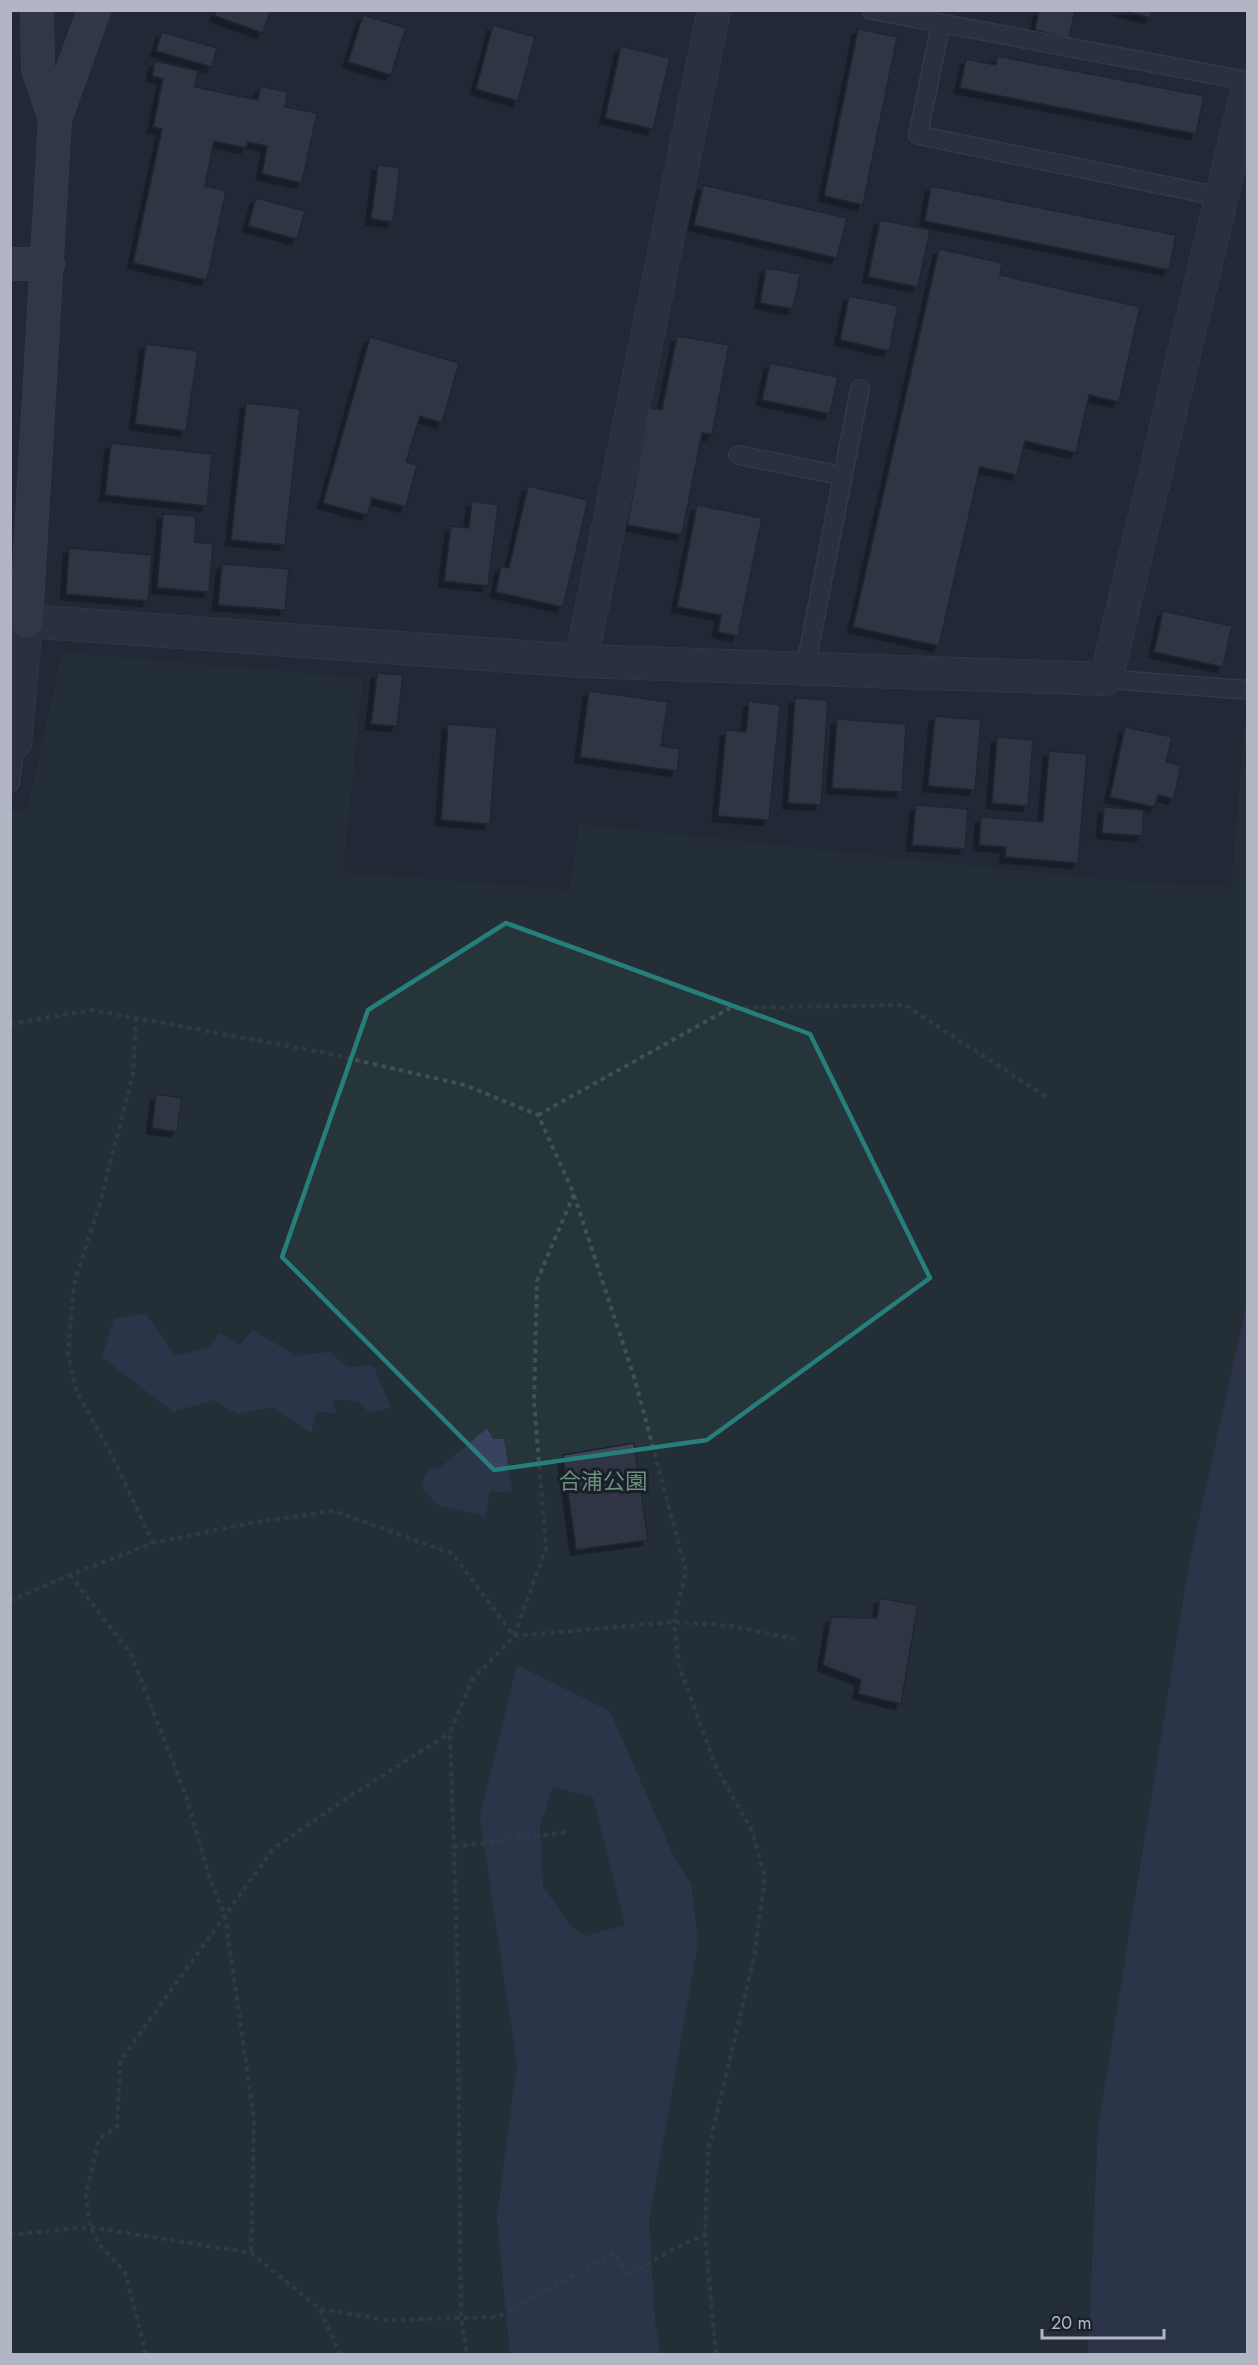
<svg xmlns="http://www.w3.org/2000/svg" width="1258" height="2365" viewBox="0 0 1258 2365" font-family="Jost,'Noto Sans JP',sans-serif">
	<defs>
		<filter id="shadow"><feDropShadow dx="-5.5" dy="5.5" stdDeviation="0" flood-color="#0009"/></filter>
	</defs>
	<rect width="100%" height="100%" fill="#222837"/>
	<path fill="#253539" d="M62,652L363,678L343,872L569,890L579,824L1111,880L1231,887L1244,727H1247V1302L1189,1564L1098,2127L1088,2354H11L10,811H27Z"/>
	<path fill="#394360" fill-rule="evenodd" d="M1247,1302V2354H1088L1098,2127L1189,1564Z
		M145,1313L176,1356L209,1347L220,1333L239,1345L253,1330L296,1356L329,1352L348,1367L373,1365L391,1408L369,1412L357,1401L332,1399L336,1413L316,1412L311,1433L272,1407L238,1414L213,1400L173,1412L102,1357L114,1319Z
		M487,1428L493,1439H504L512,1493L490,1491L485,1516L437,1505L421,1486L428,1470L441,1467Z
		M517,1665L610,1711L675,1860L691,1884L698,1943L649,2222L655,2321L660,2354H510L497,2217L517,2065L480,1817ZM553,1787L593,1797L625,1925L586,1936L572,1927L543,1887L540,1827Z"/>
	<path fill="#3f4557" stroke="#1d212e" stroke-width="1.5" filter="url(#shadow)" d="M217,10H271L263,33L215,16Z
		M1039,10H1075L1069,38L1035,30Z
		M1119,10H1152L1151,18Z
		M363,15L406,28L391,75L348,62Z
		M493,25L535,37L518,101L476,89Z
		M858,29L897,37L863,205L824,196Z
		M162,32L217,48L212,67L156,51Z
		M621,46L670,58L653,129L605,118Z
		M997,56L1204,96L1196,134L960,88L966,59L996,65Z
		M155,61L198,71L195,87L258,100L261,86L288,92L285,107L317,113L302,183L262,174L267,146L248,142L246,148L214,141L205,186L226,191L207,280L133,263L162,129L153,127L163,79L152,76Z
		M378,165L400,168L393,222L371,219Z
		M703,185L847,218L837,258L694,225Z
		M931,186L1176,235L1169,270L925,221Z
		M256,198L305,211L297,239L248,226Z
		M880,220L930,230L918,287L868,277Z
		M939,249L1002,263L1000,275L1140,307L1119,402L1089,395L1076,453L1025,441L1017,475L980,467L939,646L853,627Z
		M766,268L800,274L793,309L760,303Z
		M849,296L898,306L889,351L840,340Z
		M677,336L729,345L712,435L702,433L682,535L627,525L649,408L662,410Z
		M370,337L459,363L442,423L420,416L406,462L417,465L406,507L372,498L367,515L323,503Z
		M146,344L198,351L186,431L135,424Z
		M770,363L838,377L830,414L762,400Z
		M246,403L300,409L285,545L231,540Z
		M111,443L212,454L207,506L105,495Z
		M528,486L588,500L563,607L496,592L501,566L509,568Z
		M472,501L498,505L488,586L444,581L451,526L469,528Z
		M697,505L762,518L738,636L718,632L721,615L677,607Z
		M163,514L196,516L195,542L213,544L209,592L157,588Z
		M69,548L152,555L148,601L66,594Z
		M222,564L289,569L285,610L218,605Z
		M1163,611L1232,626L1223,667L1154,652Z
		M377,673L403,675L397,726L371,724Z
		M589,691L668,702L661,746L680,749L677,771L580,757Z
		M795,698L828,700L821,805L788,803Z
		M749,701L780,705L769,820L718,816L726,730L746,732Z
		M935,716L981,720L975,790L928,786Z
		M837,719L906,724L902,792L832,788Z
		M448,724L497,728L490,824L441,820Z
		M1125,727L1172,737L1166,762L1181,765L1174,799L1158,795L1155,807L1110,797Z
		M997,737L1033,740L1028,806L992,803Z
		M1049,751L1087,754L1078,863L1005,857L1006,847L979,845L981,817L1043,822Z
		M916,805L968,809L965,849L912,845Z
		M1104,807L1144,810L1142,836L1102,833Z
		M156,1094L182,1098L177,1132L152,1128Z
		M634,1443L648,1540L576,1550L563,1455Z
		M880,1598L918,1605L901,1704L858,1694L861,1680L823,1665L831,1617L877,1618Z"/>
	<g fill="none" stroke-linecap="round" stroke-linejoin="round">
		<g stroke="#515562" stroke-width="20">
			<path id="lane" d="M871,10L1248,81
				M941,23L918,135L1221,197
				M738,455L843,476
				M805,669L860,389
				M1106,679L1248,690
				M10,783L15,743"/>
		</g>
		<g stroke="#515562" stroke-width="34">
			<path id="street" d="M581,661L714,10
				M10,743H15L26,621L581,661L1106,679L1248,87"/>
		</g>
		<g stroke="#515562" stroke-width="34">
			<path id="secondary" d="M37,10L38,69L55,119
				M10,264H48
				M26,621L55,119L94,10"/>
		</g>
		<path stroke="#425056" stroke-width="4" stroke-dasharray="4.5 4.5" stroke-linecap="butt" d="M136,1018L133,1074L100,1203L74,1284L68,1353L76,1390L112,1456L153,1543
			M10,1024L92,1010L321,1052L465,1085L538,1115L574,1194L537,1281L534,1402L546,1548L514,1636L472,1680L450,1733L457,1941L461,2318L467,2354
			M538,1115L730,1008L905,1005L1048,1098
			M574,1195L635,1380L686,1571L674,1622L679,1666L716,1767L753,1833L765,1878L754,1958L708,2151L705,2235L716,2354
			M70,1575L131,1654L186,1796L210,1879L225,1916L254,2118L251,2253
			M10,1601L70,1575L153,1543L250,1523L334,1511L453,1554L513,1635
			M514,1636L674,1622L733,1626L799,1640
			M454,1847L568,1832
			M10,2235L90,2227L251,2253L320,2309L387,2320L498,2317L615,2253L627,2276L679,2246L705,2235
			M320,2310L340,2354
			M146,2354L125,2272L102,2248L90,2227L86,2194L99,2139L117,2127L120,2061L273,1849L350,1796L450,1733"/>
		<use href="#lane" stroke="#363a48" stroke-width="18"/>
		<use href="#street" stroke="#363a48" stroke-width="33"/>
		<use href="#secondary" stroke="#44495a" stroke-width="33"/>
	</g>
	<path d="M0 0H1258V2365H0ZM506,923L810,1034L930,1278L707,1440L494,1470L282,1257L368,1010Z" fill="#222837" fill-opacity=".55" fill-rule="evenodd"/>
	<path fill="none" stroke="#277f7b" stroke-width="4.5" stroke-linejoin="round" d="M506,923L810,1034L930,1278L707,1440L494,1470L282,1257L368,1010Z"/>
	<g text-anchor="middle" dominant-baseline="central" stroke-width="6" stroke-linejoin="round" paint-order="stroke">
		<g font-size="22" fill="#6a937a" stroke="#1b1f2c">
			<text x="603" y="1481">合浦公園</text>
		</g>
	</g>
	<rect width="1258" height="2365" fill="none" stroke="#b1b5c4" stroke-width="24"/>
	<path d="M1042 2329v9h122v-9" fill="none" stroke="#b1b5c4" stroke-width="3"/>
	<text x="1051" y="2329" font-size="18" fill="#b1b5c4" stroke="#1b1f2c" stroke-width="4.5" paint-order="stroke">20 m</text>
</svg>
